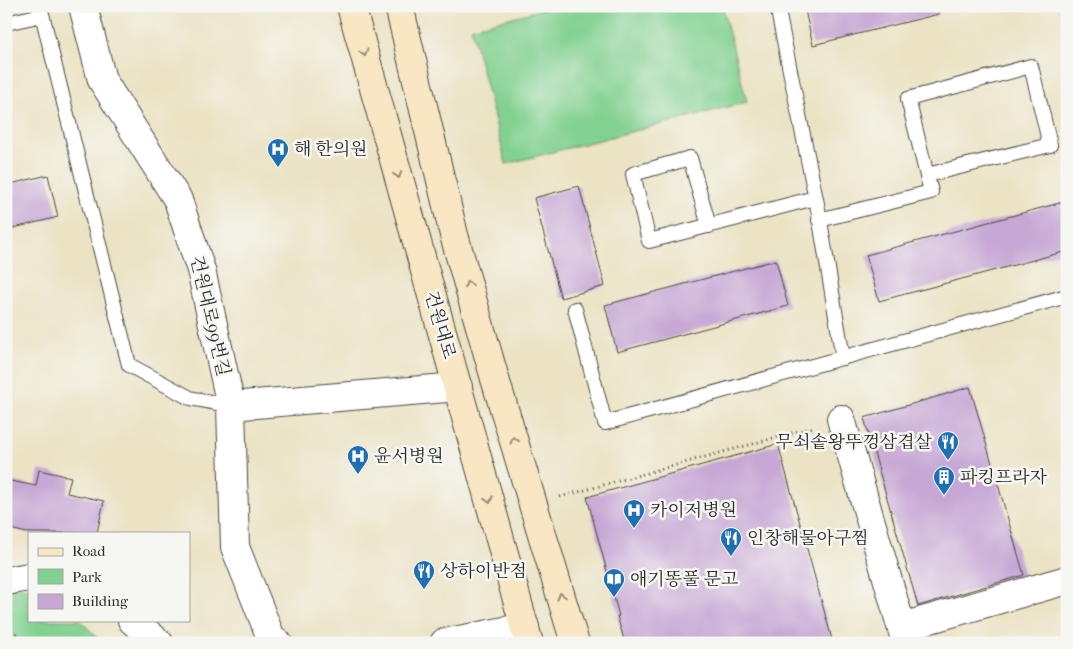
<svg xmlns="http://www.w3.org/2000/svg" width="1073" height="649" viewBox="0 0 1073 649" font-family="'IM FELL French Canon','Noto Serif KR',serif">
	<rect width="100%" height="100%" fill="#f6f6f2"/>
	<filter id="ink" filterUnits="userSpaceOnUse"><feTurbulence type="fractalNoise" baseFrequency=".02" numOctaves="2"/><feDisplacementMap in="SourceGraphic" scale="10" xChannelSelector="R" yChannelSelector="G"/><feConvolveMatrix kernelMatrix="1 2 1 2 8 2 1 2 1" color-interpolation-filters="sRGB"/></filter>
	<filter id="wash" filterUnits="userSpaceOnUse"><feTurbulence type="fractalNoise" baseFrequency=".0096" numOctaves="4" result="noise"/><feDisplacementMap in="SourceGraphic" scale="20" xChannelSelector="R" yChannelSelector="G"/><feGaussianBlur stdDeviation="1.12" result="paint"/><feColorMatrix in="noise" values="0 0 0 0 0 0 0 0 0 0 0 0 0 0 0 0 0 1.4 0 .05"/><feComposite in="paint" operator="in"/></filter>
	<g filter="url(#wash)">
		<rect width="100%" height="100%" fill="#ebe3c4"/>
		<path fill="#82d191" stroke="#567e5e" d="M555,6H722L747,102L506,164L471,28Z
			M6,586L29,588V620H80L102,643H6Z"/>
		<g id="blocks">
			<path fill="#c7a7d5" d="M804,6H938L939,14L813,45Z
				M48,175L58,217L6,230V185Z
				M579,186L605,286L561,298L534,198Z
				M1067,201V251L879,301L866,255Z
				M776,260L788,306L617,352L605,305Z
				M970,387L1024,575L918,606L864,418Z
				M778,444L833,643H625L617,616H619L587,497Z
				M39,470L71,477L67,493L104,501L97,533H27L6,528V480L36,486Z"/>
		</g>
	</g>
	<g filter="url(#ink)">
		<use href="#blocks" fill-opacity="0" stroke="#484742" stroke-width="1"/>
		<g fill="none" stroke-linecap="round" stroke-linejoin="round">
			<g stroke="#484742" stroke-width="16">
				<path id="lane" d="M40,6L129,365L190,398L231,406
					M777,6L818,209L843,358
					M6,23L42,15
					M819,220L931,192L908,99L1031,66L1050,145L927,175
					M709,226L690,158L633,174L649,241L815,198
					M575,309L605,423L1067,296"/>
			</g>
			<g stroke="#484742" stroke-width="30">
				<path id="street" d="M83,6L102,80L178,200L201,270L231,406L235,547L271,638L278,643
					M231,406L458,387
					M841,419L906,643
					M6,581L29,577
					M132,620L159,643
					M902,627L1067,580
					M444,643L525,627"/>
			</g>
			<g stroke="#484742" stroke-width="30">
				<path id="secondary" d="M351,6L529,643
					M399,6L454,235L495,379L575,643"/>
			</g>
			<path stroke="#484742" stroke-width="3" stroke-dasharray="1 4" stroke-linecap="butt" d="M560,497L814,427
				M6,631L17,634L20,643"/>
			<use href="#lane" stroke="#fff" stroke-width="14"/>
			<use href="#street" stroke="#fff" stroke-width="28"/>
			<use href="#secondary" stroke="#f9e7c3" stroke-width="28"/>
		</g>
		<defs><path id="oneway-chevron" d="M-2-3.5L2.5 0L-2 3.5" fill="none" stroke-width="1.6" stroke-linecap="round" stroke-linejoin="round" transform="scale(1.25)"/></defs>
		<g stroke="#928977">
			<use href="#oneway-chevron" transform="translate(364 53) rotate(74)"/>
			<use href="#oneway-chevron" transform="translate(398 175) rotate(74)"/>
			<use href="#oneway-chevron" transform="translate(468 284) rotate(-106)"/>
			<use href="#oneway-chevron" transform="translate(514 440) rotate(-107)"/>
			<use href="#oneway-chevron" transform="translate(489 500) rotate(74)"/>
			<use href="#oneway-chevron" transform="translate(561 596) rotate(-106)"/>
		</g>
	</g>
	<defs>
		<g id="hospital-pin" transform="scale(1.125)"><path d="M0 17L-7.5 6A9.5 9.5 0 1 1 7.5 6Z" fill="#1f6fb2" stroke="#f6f6f2"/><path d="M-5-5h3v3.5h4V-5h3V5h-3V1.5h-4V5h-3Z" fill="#fff"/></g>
		<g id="restaurant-pin" transform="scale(1.125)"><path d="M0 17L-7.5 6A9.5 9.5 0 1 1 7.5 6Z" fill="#1f6fb2" stroke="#f6f6f2"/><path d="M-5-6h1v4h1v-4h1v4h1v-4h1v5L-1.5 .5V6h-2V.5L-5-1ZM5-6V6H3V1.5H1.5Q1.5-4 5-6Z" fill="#fff"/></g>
		<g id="building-pin" transform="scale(1.125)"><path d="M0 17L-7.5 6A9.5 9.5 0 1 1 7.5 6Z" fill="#1f6fb2" stroke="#f6f6f2"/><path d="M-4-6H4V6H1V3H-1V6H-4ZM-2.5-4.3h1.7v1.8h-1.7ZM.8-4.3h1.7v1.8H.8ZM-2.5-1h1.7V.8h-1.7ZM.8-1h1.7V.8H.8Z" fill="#fff"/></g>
		<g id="library-pin" transform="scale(1.125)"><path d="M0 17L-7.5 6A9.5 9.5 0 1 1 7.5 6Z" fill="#1f6fb2" stroke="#f6f6f2"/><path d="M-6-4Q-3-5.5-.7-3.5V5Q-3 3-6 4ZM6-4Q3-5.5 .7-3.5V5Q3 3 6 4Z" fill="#fff"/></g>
	</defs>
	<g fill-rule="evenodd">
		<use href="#hospital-pin" x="278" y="149"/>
		<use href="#restaurant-pin" x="948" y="442"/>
		<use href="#hospital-pin" x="358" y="456"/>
		<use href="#building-pin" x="944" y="477"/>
		<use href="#hospital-pin" x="634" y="510"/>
		<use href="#restaurant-pin" x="731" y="538"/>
		<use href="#restaurant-pin" x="424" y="571"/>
		<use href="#library-pin" x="614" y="579"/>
	</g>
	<g text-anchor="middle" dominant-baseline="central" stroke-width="5" stroke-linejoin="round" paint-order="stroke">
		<g font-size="18" fill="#2b2b2b" stroke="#f6f6f2" text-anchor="start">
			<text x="294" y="149">해 한의원</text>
			<text x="932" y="442" text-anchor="end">무쇠솥왕뚜껑삼겹살</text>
			<text x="374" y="456">윤서병원</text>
			<text x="960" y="477">파킹프라자</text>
			<text x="650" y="510">카이저병원</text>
			<text x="747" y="538">인창해물아구찜</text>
			<text x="440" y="571">상하이반점</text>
			<text x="630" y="579">애기똥풀 문고</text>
		</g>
		<g font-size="18" fill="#2b2b2b" stroke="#f6f6f2">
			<text transform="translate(210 316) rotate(77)">건원대로99번길</text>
			<text transform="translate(440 325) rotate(74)">건원대로</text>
		</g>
	</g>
	<rect width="1073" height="649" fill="none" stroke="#f6f6f2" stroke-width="25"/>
	<rect x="28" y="532" width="162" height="90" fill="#f6f6f2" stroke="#a5a5a2"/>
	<rect x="38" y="548" width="25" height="8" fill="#f9e7c3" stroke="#a5a5a2"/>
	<text x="72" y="556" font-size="15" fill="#2b2b2b">Road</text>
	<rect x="38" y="569" width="25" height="15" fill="#82d191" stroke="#a5a5a2"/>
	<text x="72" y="582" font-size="15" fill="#2b2b2b">Park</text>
	<rect x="38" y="594" width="25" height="15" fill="#c7a7d5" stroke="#a5a5a2"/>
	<text x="72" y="606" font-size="15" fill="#2b2b2b">Building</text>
</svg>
